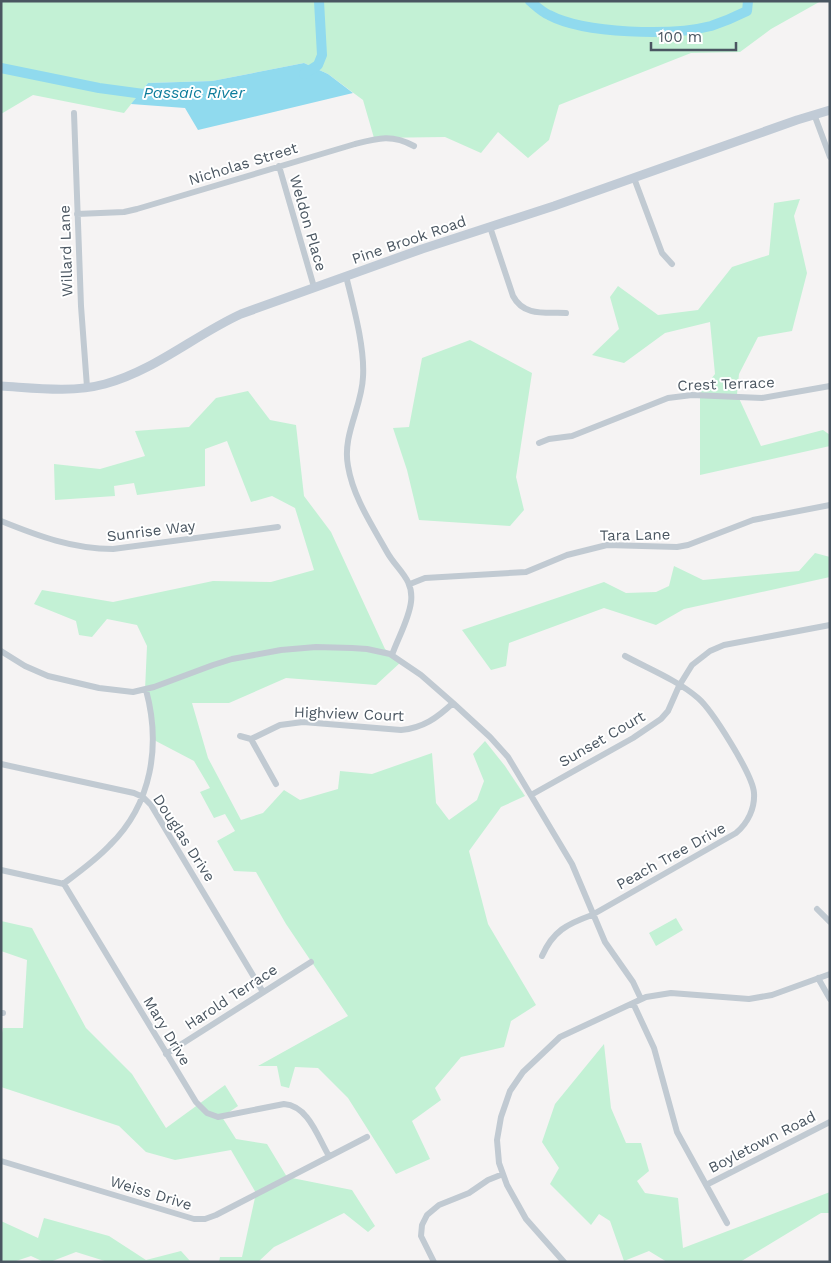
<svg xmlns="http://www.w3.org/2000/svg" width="831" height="1263" viewBox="0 0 831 1263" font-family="'Work Sans',sans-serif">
	<rect width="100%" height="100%" fill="#f5f3f3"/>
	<path fill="#c3f1d5" d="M1,1H821L771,29L740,52L691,53L559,105L549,140L528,158L498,132L481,153L445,137L374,138L363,100L328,74L304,63L212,81L148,83L124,113L33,95L1,114Z
		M800,199L794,216L807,273L792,331L758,337L739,374L737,394L761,446L823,430L830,435V446L700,475V393L715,374L710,322L665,333L624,363L592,355L619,329L610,297L618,286L658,315L698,310L732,267L769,255L774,203Z
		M470,340L532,373L516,477L524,510L510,526L419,520L407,470L393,428L409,427L422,358Z
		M248,391L270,420L296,425L304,496L331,532L385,649L402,661L376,685L286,678L229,703H192L208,758L241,820L263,813L284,790L300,800L338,789L340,771L372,774L432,753L436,803L449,820L477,800L484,781L473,754L485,741L505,766L525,796L501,807L469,851L488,924L536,1005L511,1021L504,1047L461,1057L435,1088L441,1100L412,1121L430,1159L396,1174L348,1098L318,1068L295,1067L289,1088L281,1086L277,1066H258L348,1016L286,924L256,872L234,871L217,841L235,831L225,814L214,818L200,792L210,788L194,761L152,739L145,690L147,646L137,625L107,619L92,637L79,635L76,621L34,604L42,590L113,602L213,581L271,582L314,570L295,508L272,496L251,502L227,441L205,449V486L137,495L134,483L114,486L115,496L55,500L54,464L100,469L145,456L135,431L189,427L216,398Z
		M815,553L830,557V577L684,609L656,625L604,608L509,643L506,666L491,670L462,630L604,582L626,593L656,592L669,586L674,566L703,580L799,571Z
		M676,918L683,930L656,946L649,933Z
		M1,921L32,928L86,1028L132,1074L166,1128L225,1085L238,1106L222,1117L236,1139L267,1144L287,1177L352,1190L375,1226L368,1232L344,1213L274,1247L258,1262H219L220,1257H242L256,1193L231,1150L175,1160L146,1152L119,1126L1,1087V1038L3,1028H23L27,960L1,951Z
		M604,1044L611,1108L626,1143H641L649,1171L637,1181L645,1193L678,1198L683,1248L830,1192V1213H821L740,1262H667L649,1251L624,1261L610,1221L599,1214L591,1225L550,1184L559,1168L542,1142L555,1104Z
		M44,1218L109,1236L146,1260L181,1251L191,1262H108L76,1252L50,1262H44L31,1256L13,1262H1V1221L38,1238Z"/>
	<path fill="#90daee" d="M304,63L328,74L353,93L198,130L185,108L131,104L148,83L212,81Z"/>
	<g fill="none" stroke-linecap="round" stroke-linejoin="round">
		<path stroke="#90daee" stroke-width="10" d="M530,1C536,6 542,12 549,15C585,34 672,36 711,26C723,22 735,17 747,11L748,1
			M1,68L99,88L151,95
			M304,74L318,65L322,55L319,1"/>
		<path stroke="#c1cad2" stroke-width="6" d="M74,113L81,306L87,387
			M814,114L830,157
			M279,166L314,287
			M634,178L662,253L672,264
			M77,214L124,212L137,209L355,144C378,138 392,134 414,146
			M490,227L513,296C524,317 546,312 566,313
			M346,276C353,305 365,347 363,377C362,407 342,435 348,466C353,497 372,525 387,552C397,570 414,579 411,602C409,619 398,638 392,655
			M539,443L549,439L572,436L668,398L692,395L762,398L830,386
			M1,521C38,536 73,549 113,549L278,527
			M410,584L425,578L526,572L567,555L607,545L677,547L688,545L753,520L830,505
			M1,651L25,666L48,676L99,688L133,692L154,687L213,665L232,659L281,650L316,647L352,648L367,649L390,654L421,675L453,703L490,737L508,757L572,864L605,942L633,982L641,999
			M240,736L251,739L280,725L303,722L401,730C423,728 437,718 453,703
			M251,739L276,784
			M1,764L134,793L143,797L151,805L263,992
			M531,795L633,738L661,719L668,711L679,686L692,665L710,651L724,645L830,625
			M1,870L64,884L196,1102L207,1113L218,1117L284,1104C309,1106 318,1138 329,1156
			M63,884C79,872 96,860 110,845C152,804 161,745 146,690
			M817,909L830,922
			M542,956C553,931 567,924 592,915L736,833C748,823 755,808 754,793C753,775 712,710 698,698C677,680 649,669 625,656
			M818,978L830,999
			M633,1003L654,1048L677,1132L727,1223
			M1,1013H3
			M166,1054L311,962
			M1,1161L194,1219H205L216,1215L367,1137
			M706,1185L830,1122
			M434,1262L421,1236L422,1225L427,1215L439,1205L469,1193L488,1180L503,1174
			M564,1262L526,1219L507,1185L499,1163L497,1140L501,1117L510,1091L523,1072L560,1037L646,997L671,993L749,999L772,995L830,974"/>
		<path stroke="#c1cbd6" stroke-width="9" d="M1,386C35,388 72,393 105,384C154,371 195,335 241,314L422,249L554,206L797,120L830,110"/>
	</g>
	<g text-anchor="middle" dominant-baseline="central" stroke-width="4" stroke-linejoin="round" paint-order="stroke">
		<g font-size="15" fill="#4a5661" stroke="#fff">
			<text transform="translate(243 164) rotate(-17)">Nicholas Street</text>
			<text transform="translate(308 223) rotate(74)">Weldon Place</text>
			<text transform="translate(409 240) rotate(-19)">Pine Brook Road</text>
			<text transform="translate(66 251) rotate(-92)">Willard Lane</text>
			<text transform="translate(726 384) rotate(-2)">Crest Terrace</text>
			<text transform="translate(151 531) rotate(-7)">Sunrise Way</text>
			<text transform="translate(635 535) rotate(-1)">Tara Lane</text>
			<text transform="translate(349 714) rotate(2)">Highview Court</text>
			<text transform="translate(602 739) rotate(-30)">Sunset Court</text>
			<text transform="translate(184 838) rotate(57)">Douglas Drive</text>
			<text transform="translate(671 856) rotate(-29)">Peach Tree Drive</text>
			<text transform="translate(231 997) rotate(-33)">Harold Terrace</text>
			<text transform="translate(167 1031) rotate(59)">Mary Drive</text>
			<text transform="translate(762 1142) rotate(-27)">Boyletown Road</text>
			<text transform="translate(151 1193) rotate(17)">Weiss Drive</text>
		</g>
		<g font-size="16" font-style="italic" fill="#0c7c9b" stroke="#fff">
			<text x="194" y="92">Passaic River</text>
		</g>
	</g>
	<rect width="831" height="1263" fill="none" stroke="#4a5661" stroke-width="5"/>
	<path d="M651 42v8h85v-8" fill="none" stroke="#4a5661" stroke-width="2.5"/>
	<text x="658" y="42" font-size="15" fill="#4a5661" stroke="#ffffff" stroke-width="4" paint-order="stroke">100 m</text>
</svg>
